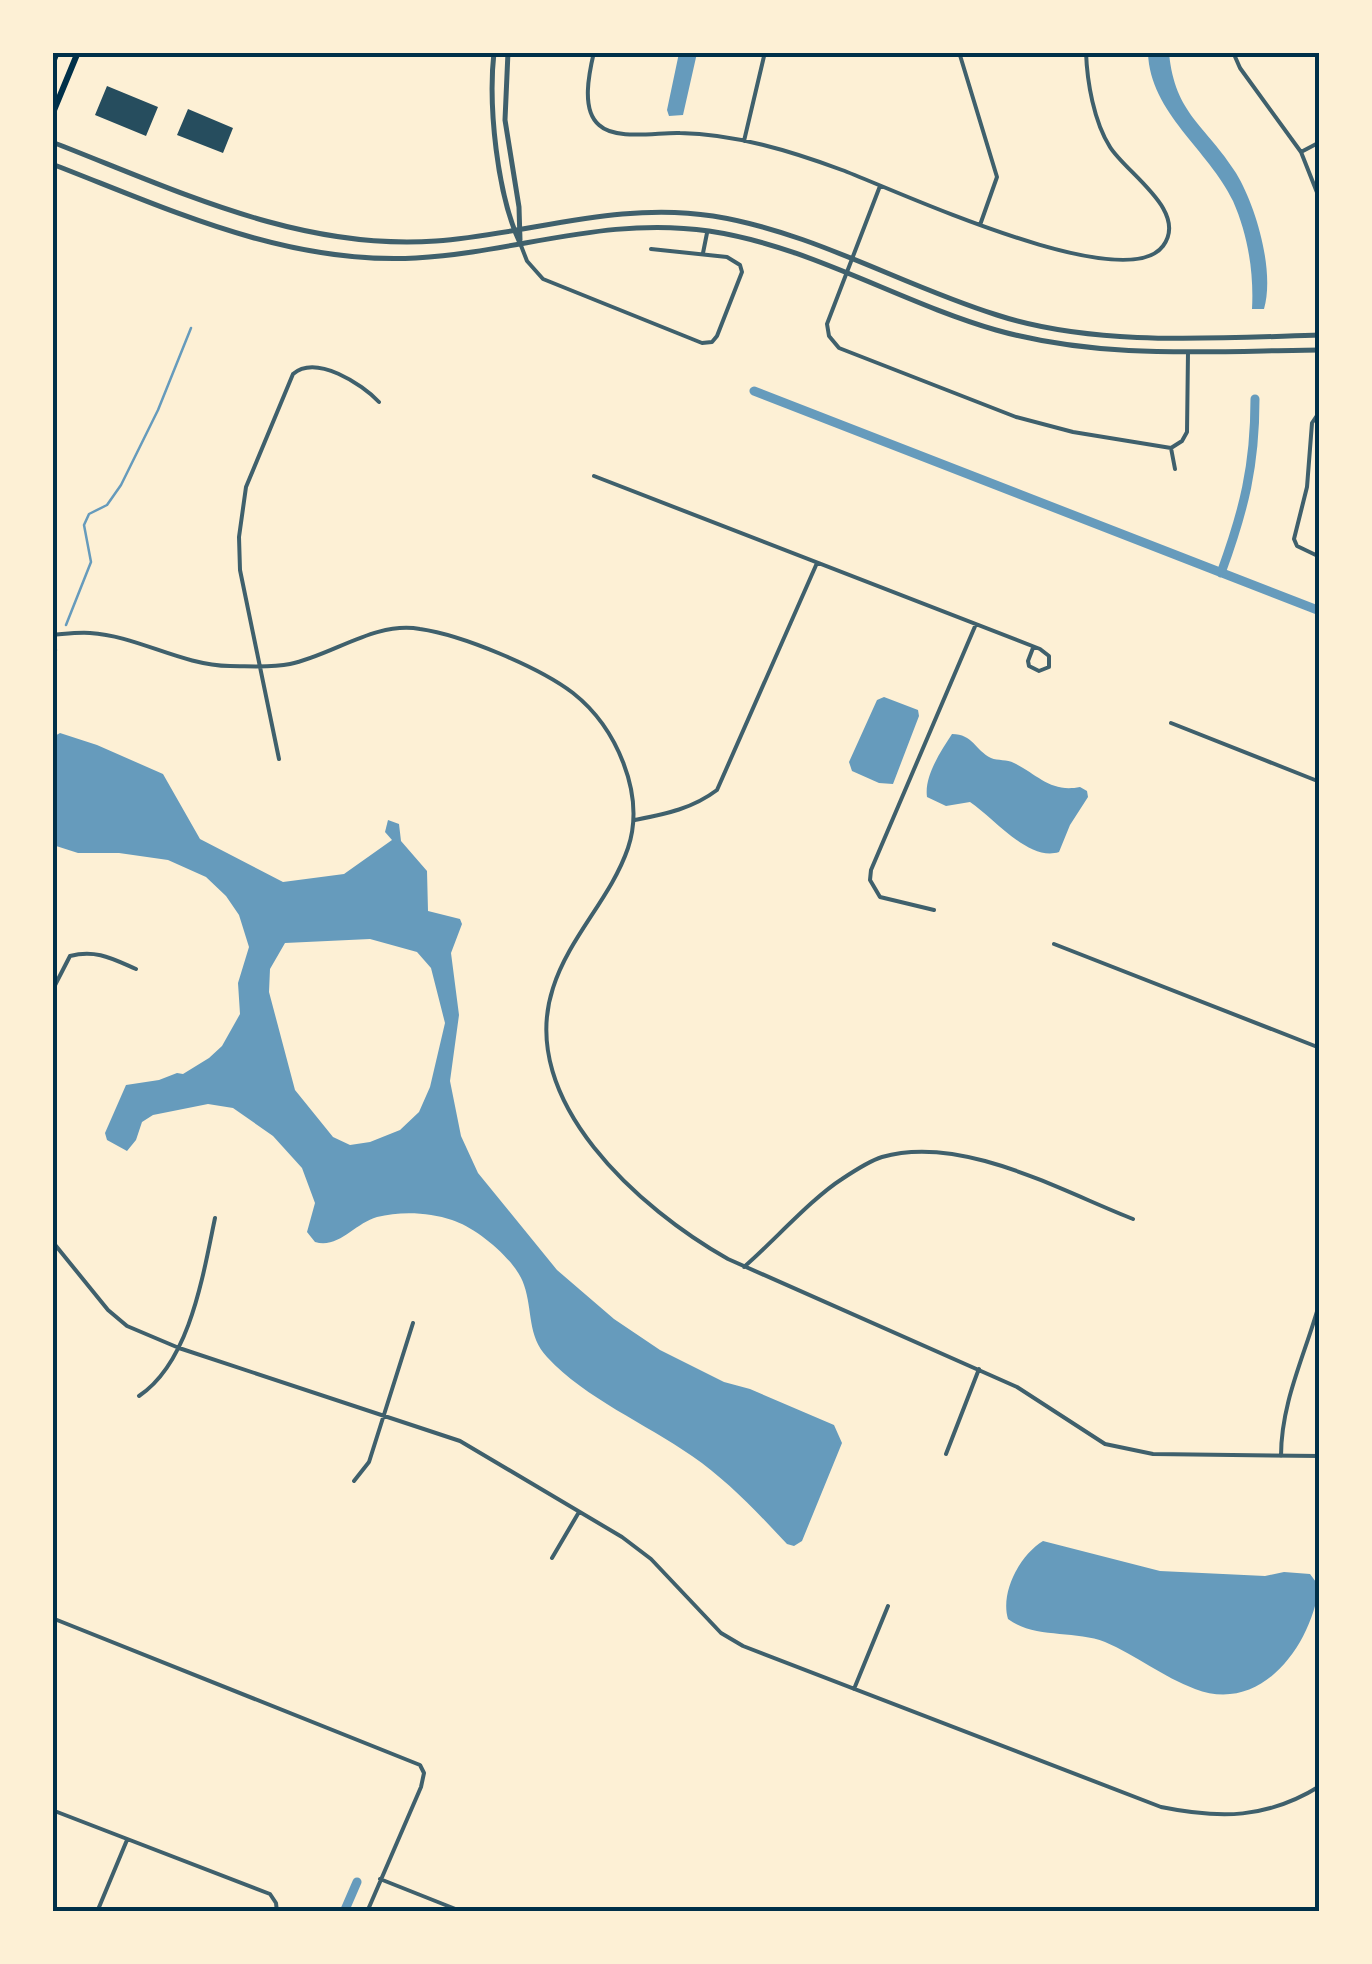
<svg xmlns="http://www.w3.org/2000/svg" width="1372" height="1964" viewBox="0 0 1372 1964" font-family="Lato,sans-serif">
	<rect width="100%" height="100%" fill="#fdf0d5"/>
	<path fill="#669bbc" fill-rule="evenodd" d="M679,53H697L683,115L669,116L667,110Z
		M1148,53H1169C1175,115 1206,125 1236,173C1256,206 1275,271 1264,309H1252C1254,273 1248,235 1233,201C1209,150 1150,113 1148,53Z
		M884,697L918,710L919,716L893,784L879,783L852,771L849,762L877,700Z
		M60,733L97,745L163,774L200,839L283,882L344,874L392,840L385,832L388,820L399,824L401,841L427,871L428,911L460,919L462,924L451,953L459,1015L450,1081L461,1136L478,1173L557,1270L614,1319L660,1350L724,1382L750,1389L834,1425L842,1443L802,1541L794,1546L787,1544C757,1512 728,1481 692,1456C645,1423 586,1399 547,1357C527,1335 533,1311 524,1285C516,1260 477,1228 452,1220C429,1212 400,1211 377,1217C355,1223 339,1249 315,1242L307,1232L315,1203L302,1168L273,1136L233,1108L208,1104L153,1115L142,1122L136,1140L127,1151L107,1140L105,1133L126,1085L159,1080L177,1073L183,1074L209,1058L222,1046L240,1014L238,983L249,947L239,915L226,896L206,877L168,860L119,853H78L53,845V737ZM370,939L417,952L431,968L445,1023L430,1087L419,1112L400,1130L370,1142L350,1145L333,1137L295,1090L269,992L270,969L285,943Z
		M952,734C973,734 975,750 991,758C998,761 1007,759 1014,763C1038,775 1051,793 1080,787L1087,791L1088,797L1070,825L1059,852C1029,862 994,818 970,802L946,806L927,797C924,776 941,751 952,734Z
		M1043,1541L1160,1571L1265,1576L1284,1572L1310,1574L1319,1586C1312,1644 1262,1715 1195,1689C1163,1677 1136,1655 1105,1642C1074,1630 1034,1639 1008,1619C1000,1592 1020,1555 1043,1541Z"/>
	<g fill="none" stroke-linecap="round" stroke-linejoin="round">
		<path stroke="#669bbc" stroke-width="2.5" d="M66,625L91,562L84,525L89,514L107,505L121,485L158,410L191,328
			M52,658L56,650"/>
		<path stroke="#669bbc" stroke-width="9" d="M754,391L1320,611
			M1221,573C1244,510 1255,466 1255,399
			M344,1912L357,1882"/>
	</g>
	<path fill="#264d5e" d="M107,86L158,107L146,136L95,115Z
		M188,109L233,128L223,153L177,135Z"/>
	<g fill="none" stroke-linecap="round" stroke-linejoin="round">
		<path stroke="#3f606c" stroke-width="4" d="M594,52C589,73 581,110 599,125C616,141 658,132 680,133C735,134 791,151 842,170C893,189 1125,298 1163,246C1189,211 1126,173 1110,147C1094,122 1087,82 1086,52
			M959,52L997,177L980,225
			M1233,52L1240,68L1301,152L1320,200
			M744,141L765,52
			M1301,152L1320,142
			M880,186L827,324L829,336L839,348L1016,417L1073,432L1171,448
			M520,243L527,261L543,279L702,343L712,342L717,336L742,272L740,265L727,257L651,249
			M703,253L707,233
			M1320,411L1312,423L1307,487L1294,539L1297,546L1320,557
			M1175,469L1171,448L1182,441L1187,432L1188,352
			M594,476L1040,649L1049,656V667L1039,671L1029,666L1028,661L1033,648
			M52,635C65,634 78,632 90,633C138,636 180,665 230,666C249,666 271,668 290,664C333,655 375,621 420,629C462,635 539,667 573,693C616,727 646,794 628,848C611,898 569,937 553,988C516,1101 641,1210 728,1259L1017,1387L1105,1444L1153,1454L1320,1456
			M1171,723L1320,782
			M279,759L240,570L239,537L246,487L293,374C316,354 362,384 379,402
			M635,820C665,814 692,809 717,790L817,563
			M934,910L880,897L870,880L871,870L976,624
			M1054,944L1320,1048
			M52,991L70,956C96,949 113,959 136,969
			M52,1241L108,1310L127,1326L179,1348L460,1441L622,1537L651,1559L721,1633L743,1646L1161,1807C1220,1819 1267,1819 1320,1786
			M744,1267C773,1242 812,1198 842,1179C854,1171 869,1161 882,1157C962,1134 1061,1191 1133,1219
			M139,1396C190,1362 203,1275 215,1218
			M946,1454L979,1369
			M1281,1456C1281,1401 1306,1353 1320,1301
			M354,1481L369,1462L413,1323
			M552,1558L579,1512
			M52,1618L420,1765L424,1773L421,1787L367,1912
			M854,1689L888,1606
			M52,1810L270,1894L276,1903L277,1912
			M380,1879L463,1912
			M97,1912L127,1840"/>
		<path stroke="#3f606c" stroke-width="5" d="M494,52C488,106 497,194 520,243
			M508,52L505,120L519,207L520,240
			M52,142C176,190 300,251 436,241C530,234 617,201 713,216C813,232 901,285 997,315C1095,347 1217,338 1320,335
			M52,164C171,210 286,265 416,258C518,252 605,216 709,231C810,246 899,302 996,330C1102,360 1210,351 1320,350"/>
		<path stroke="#003049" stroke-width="6" d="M52,65L57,52
			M52,115L78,52"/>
	</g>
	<rect width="1372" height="1964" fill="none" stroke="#fdf0d5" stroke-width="110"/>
	<rect x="55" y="55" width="1262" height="1854" fill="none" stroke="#003049" stroke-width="4"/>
</svg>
